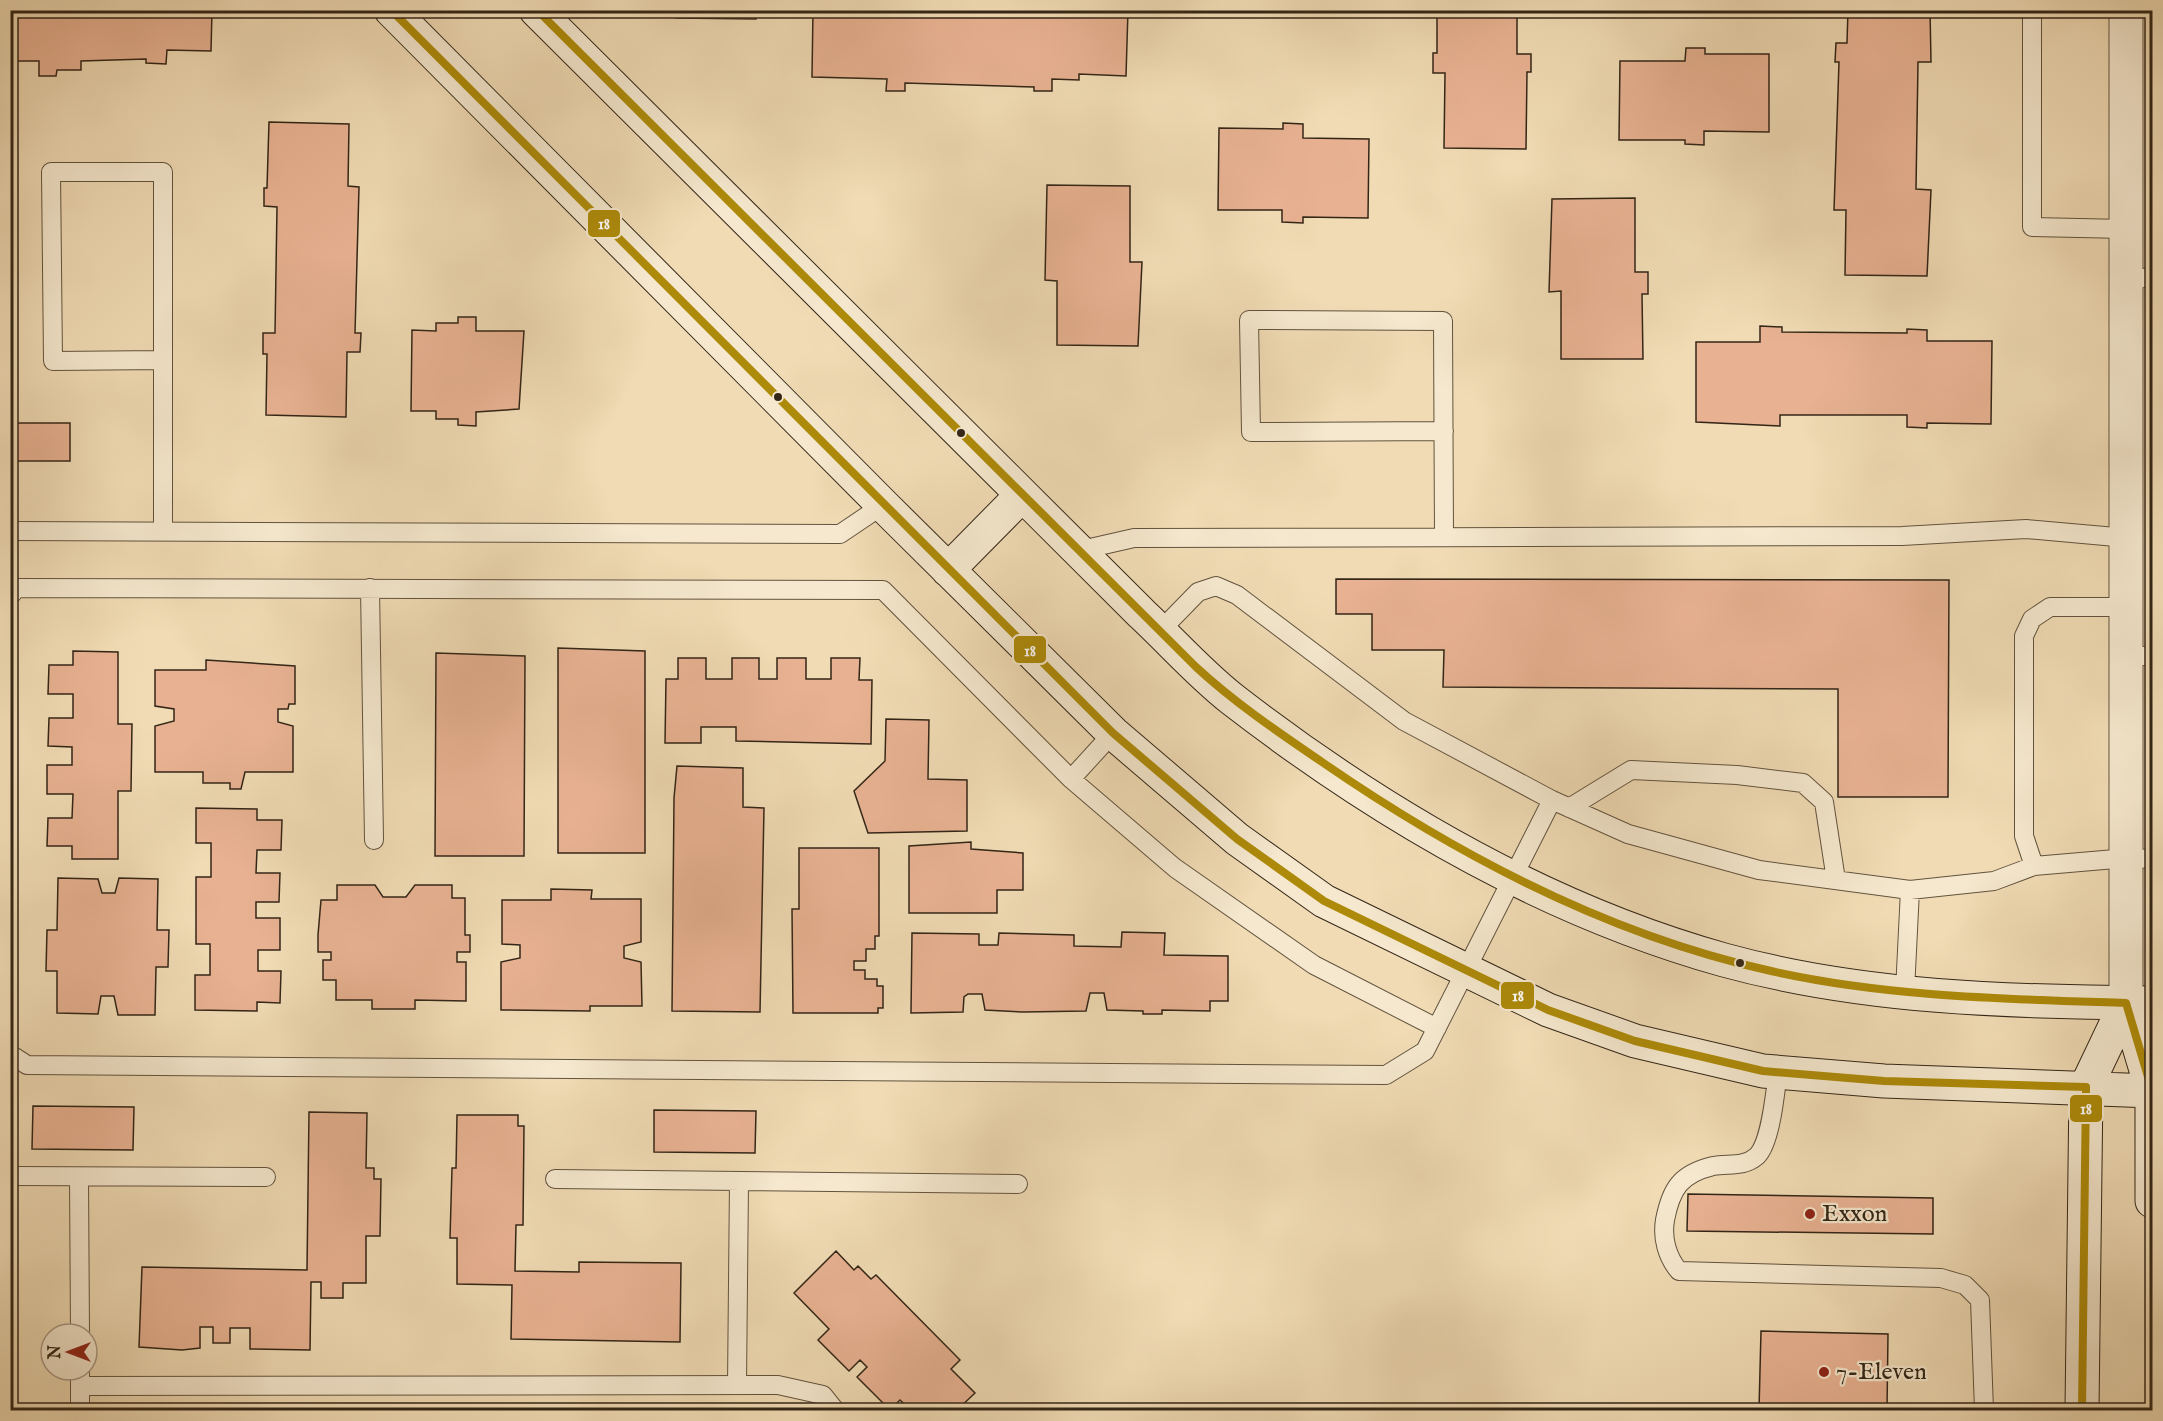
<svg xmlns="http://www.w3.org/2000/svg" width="2163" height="1421" viewBox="0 0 2163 1421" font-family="'IM FELL English',serif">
	<rect width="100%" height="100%" fill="#f0dbb4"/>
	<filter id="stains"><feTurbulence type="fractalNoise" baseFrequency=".00333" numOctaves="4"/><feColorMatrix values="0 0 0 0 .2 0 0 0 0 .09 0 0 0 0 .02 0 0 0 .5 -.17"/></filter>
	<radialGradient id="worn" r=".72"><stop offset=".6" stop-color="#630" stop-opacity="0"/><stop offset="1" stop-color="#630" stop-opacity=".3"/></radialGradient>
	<path fill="#e8b292" stroke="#332617" stroke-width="1.5" d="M10,10H212L211,51L167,50L166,64L146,63V59L81,61V70H57L56,76H39V61H16V54H10Z
		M676,10H757L756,19L676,18Z
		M813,10H1128L1126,76L1079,74V80L1052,79V91H1034V87L905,83V91H886L887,79L812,77Z
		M1437,10H1517V54H1531V72H1527L1526,149L1444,148L1445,73H1433V53H1437Z
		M1848,10H1930L1931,62H1918L1916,189L1931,190L1927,276L1845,275L1846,210H1834L1839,62H1835L1836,43H1847Z
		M1686,48H1705V54H1769V132L1704,131V145L1685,144V140H1619L1620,61H1685Z
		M269,122L349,124L348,186L359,187L355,333H361L360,352H347L346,417L266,415L267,354H263V333H275L277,207L264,206V188H267Z
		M1283,123L1303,124V138L1369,139L1368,218L1303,217V223L1282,222V210H1218L1219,128L1283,129Z
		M1047,185L1130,186V262H1142L1138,346L1057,345V281L1045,280Z
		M1635,198V272H1648V294H1642L1643,359H1561V291L1549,292L1552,199Z
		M458,317H476V331H524L519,409L476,412V426L458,425V419H436V411H411L412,330L436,331V323H458Z
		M1760,326L1782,327V332L1907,333V329L1927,330V341H1992L1991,424L1927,423V428L1907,427V415H1780V426L1696,422V342H1760Z
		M10,423H70V461H10Z
		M1336,579L1949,580L1948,797H1838V689L1443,687L1444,650H1372V614H1336Z
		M558,648L645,651V853H558Z
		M73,651L118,652V724H132L131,791H118V859H72V846H47L48,818H72L73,794H47V765H72V747L48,746L49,718H73V694H48L49,665H73Z
		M436,653L525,656L524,856H435Z
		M678,658H706V679H732V658H759V679H777V658H806V679H831V658H860L859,680H872L871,744L736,741V727H701V743H665L666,679H678Z
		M206,660L295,666V704H289L288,709H278V722L293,726V772H245L241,789H230V783H203V772H155V726L174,721V709L155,706V670H206Z
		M886,719L929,720L928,779L967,780V831L868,833L854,791L885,761Z
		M677,766L743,768V807L764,808L760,1012L672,1011L674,798Z
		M196,808L257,809V820H282L281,850H257L256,873H280L279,902H256V918H280V950H258V971H281L280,1003L257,1002V1011L195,1010V975H210V944H196V877H211V843H196Z
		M971,842V849L1023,853V890H997V913H909V846Z
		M799,848H879V936H875V949H866V961H854V970H865V979H877V986H883V1008H878V1013H793L792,909H799Z
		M58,878L98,879L102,893H115L119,878L158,879L157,930H169L168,967H156L155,1015H118L114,996H101L98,1014L57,1013V971H46L47,930H57Z
		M337,885H375L383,897H406L415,885H452V898H465V935H470V952H457V962H466V1001L415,1000V1009H372V1000H336V980H323V960H331V952H318V935L321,900H337Z
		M551,889L592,890L591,899H641V942L624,946V958L641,962L642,1006H590V1011L501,1010V962L520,958V945L502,944V900H551Z
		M1122,932L1165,933L1164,955L1228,956V1001H1210V1011L1162,1010V1014H1143V1011L1107,1010L1104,993H1090L1086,1011L1023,1012L985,1010L982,994H968L964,997L963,1012L911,1013L912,933L979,934V945H998L999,933L1074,935V946L1121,947Z
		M33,1106L134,1107L133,1150L32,1149Z
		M654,1110L756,1111L755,1153L654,1152Z
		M309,1112L367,1113L366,1168H374V1179H381L380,1236H366V1283H343V1298H321V1282H311L310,1350L250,1349V1328H230V1343H213V1327H200V1348L182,1350L139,1347L142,1267L307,1270Z
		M457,1115H518V1126H524L523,1225H516L515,1271L579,1272V1262L681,1263L680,1342L511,1339L512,1285L457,1284V1238H450L452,1168H456Z
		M1688,1194L1933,1198V1234L1687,1231Z
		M836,1251L854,1270L858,1266L871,1279L876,1275L960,1360L951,1369L975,1393L957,1410H911L900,1400L890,1410L857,1377L867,1367L860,1360L849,1371L818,1340L829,1329L794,1293Z
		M1761,1331L1888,1334L1887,1410H1759Z"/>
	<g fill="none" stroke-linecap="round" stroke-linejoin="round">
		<g stroke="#62533e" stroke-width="20">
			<path id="service" d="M2032,10V227L2126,229
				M2127,280L2152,277
				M163,360L53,361L51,172H163V531
				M10,531L840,534L883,505
				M1444,537L1443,321L1249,320L1251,432L1444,431
				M1077,551L1134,538L1902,536L2026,529L2127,538
				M370,588L374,840
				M10,596L17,588L883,590L1071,779L1175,868L1314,965L1437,1028
				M1160,631L1198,592L1216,586L1237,595L1404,721L1552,800L1628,834L1759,870L1910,890L1994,881L2034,866L2127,858L2152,859
				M2127,656H2152
				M1071,779L1113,733
				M1569,808L1631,770L1737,775L1803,783L1824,802L1836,880
				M2034,866L2024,836V636L2032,619L2050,607H2127
				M1905,991L1910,890
				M10,1054L27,1065L1386,1075L1425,1051L1552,800
				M1778,1072C1775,1093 1771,1142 1757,1156C1743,1168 1729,1163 1713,1166C1680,1174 1671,1189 1665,1220C1662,1238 1667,1257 1679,1271L1941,1278L1965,1285L1980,1300L1984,1410
				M10,1176L266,1177
				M79,1177L80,1334
				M555,1179L1018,1184
				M80,1370V1410
				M737,1385L739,1181
				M80,1386L778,1385L823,1395L835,1410"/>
		</g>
		<g stroke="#62533e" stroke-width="35">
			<path id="minor" d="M2126,1003V10"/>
		</g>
		<g stroke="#332617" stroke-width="35">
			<path id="secondary" d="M391,10L883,505L1113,733L1237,839L1324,901L1548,1010L1635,1041L1763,1071L1884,1081L2152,1091
				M536,10L1142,614C1172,642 1200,674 1232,699C1378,812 1545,910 1724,960C1862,998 2011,1002 2152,1003
				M948,570L1021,496
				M2126,1003L2152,1090
				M2152,1107V1201
				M2082,1410L2086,1087L2126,1003"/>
		</g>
		<use href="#service" stroke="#f5e8ce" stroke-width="18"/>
		<use href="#minor" stroke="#f5e8ce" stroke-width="33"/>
		<use href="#secondary" stroke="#f5e8ce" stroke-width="33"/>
		<g stroke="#f5e8ce" stroke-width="12">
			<path id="bus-1" d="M391,10L1113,733L1237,839L1324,901L1548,1010L1635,1041L1763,1071L1884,1081L2086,1087L2082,1410
				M537,10L1196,667C1235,703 1278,732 1322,762C1458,856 1608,935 1771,971C1887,997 2008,999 2126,1003L2152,1090
				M2152,1107V1201"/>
		</g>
		<use href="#bus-1" stroke="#ad8a09" stroke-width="8"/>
	</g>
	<g fill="#332617" stroke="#f5e8ce" stroke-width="2">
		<circle cx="778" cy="397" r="5"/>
		<circle cx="961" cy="433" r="5"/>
		<circle cx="1740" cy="963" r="5"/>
	</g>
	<g fill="#8f2418" stroke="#f5e8ce" stroke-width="2">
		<circle cx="1810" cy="1214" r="6"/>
		<circle cx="1824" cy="1372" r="6"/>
	</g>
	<g text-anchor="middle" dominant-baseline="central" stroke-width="4.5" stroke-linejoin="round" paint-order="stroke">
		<g font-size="24" fill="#332617" stroke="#f5e8ce" text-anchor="start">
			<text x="1822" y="1214">Exxon</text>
			<text x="1836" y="1372">7-Eleven</text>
		</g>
	</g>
	<g stroke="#f5e8ce" stroke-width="2">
		<rect x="587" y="209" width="34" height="29" rx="6" fill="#ad8a09"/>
		<rect x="1013" y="635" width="34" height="29" rx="6" fill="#ad8a09"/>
		<rect x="1500" y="981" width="35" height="29" rx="6" fill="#ad8a09"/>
		<rect x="2069" y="1094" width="34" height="29" rx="6" fill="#ad8a09"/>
	</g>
	<g font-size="16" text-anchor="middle" font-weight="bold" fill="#fff">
		<text x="604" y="229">18</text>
		<text x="1030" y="656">18</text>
		<text x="1518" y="1001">18</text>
		<text x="2086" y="1114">18</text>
	</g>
	<rect width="2163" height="1421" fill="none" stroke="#f0dbb4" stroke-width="36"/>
	<rect x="12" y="12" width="2139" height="1397" fill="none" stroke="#332617" stroke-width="3"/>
	<rect x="18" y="18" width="2127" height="1385" fill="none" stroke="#332617" stroke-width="1.5"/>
	<g transform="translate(69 1352) rotate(270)"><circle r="28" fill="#f5e8ce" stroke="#a79a85" stroke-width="1.5"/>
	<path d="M0-4.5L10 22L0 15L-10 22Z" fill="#8f2418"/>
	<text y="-9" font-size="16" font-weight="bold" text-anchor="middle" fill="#332617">N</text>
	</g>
	<rect width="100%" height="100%" filter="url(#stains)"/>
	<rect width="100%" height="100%" fill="url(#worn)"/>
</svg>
